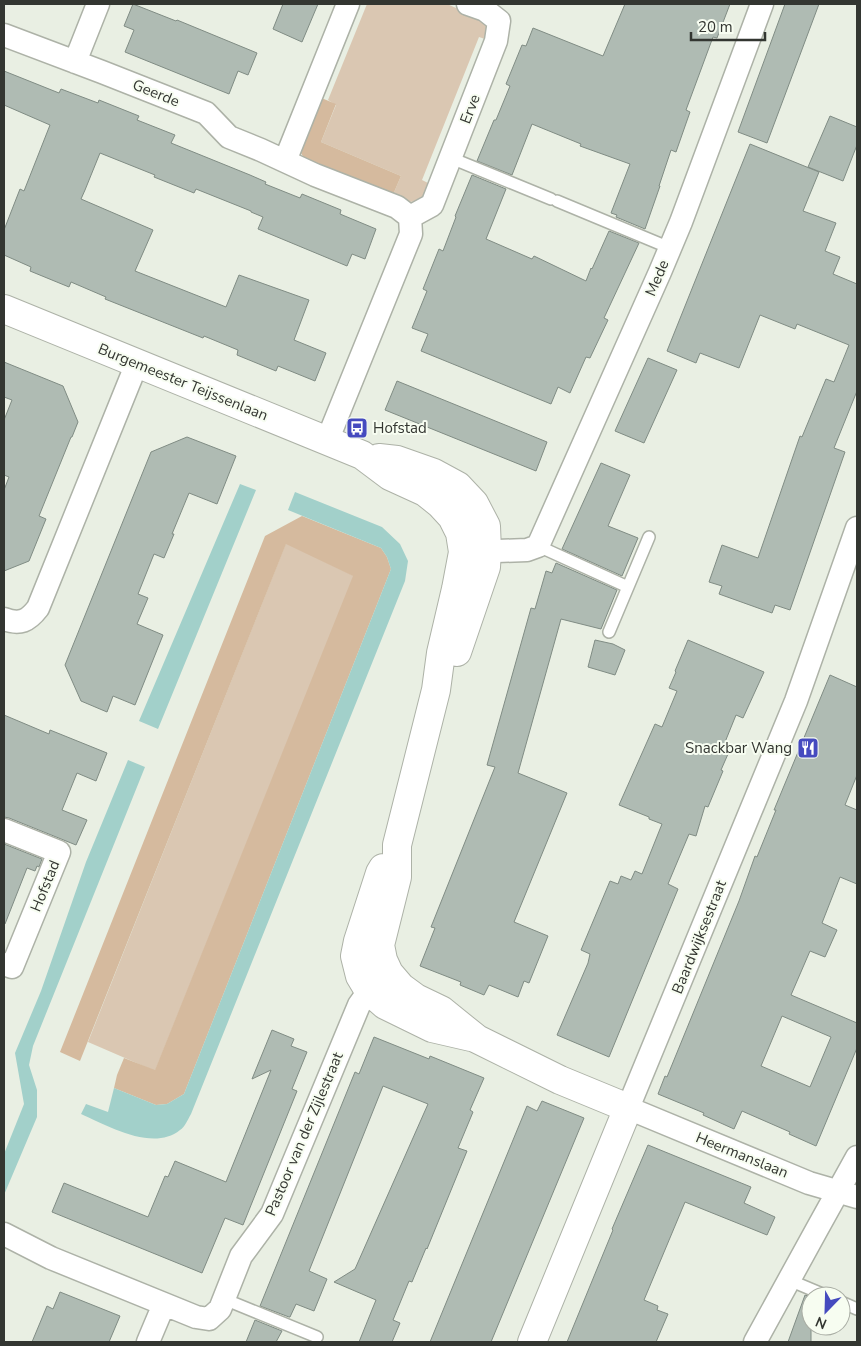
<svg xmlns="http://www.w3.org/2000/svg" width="861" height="1346" viewBox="0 0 861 1346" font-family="'Nunito Sans',sans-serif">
	<rect width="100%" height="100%" fill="#e9efe3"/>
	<path fill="#dac7b2" d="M367,4H447L479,18L487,26L489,34L488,40L479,37L422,180L430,184C420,206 413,204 392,197L401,176L321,142L336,105L328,100Z
		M286,543L354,576L155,1071L88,1042Z"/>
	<path fill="#d5ba9e" d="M319,97L336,104L321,142L401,176L392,197L304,158L301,153L300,146Z
		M302,516L381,548L387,557L391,569L184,1094L167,1104L156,1105L114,1088L117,1075L124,1058L155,1070L353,576L286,544L80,1061L60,1052L265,536Z"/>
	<path fill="#a2d0ca" d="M240,484L256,490L158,729L139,721Z
		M295,492L382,527L400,544L408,561L405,581L191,1114C188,1119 185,1127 180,1130C153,1152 108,1126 81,1114L86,1104L108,1112L114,1088L156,1105L167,1104L184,1094L391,569L387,557L381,548L288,510Z
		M128,760L145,767L33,1046L29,1065L37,1090V1117L4,1195V1154L24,1104L15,1053L41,991L86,862Z"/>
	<path fill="#afbbb3" stroke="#808c84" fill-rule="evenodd" d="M133,4L176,21L177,20L257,53L248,75L238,71L229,94L125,52L134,30L124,26Z
		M283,4H318L302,42L273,29Z
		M625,4H730L717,38L713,37L686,110L690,112L676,152L671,150L659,186H660L645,229L616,217L617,215L611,213L630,164L580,146L581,144L532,124L512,175L477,161L494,120H496L510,86L506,84L522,45L526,46L533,28L603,56Z
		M785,4H819L767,143L738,132Z
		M4,71L59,93L61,89L98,103L99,100L139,116L137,120L175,135L171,143L250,175L266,182L265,184L300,198L302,194L341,210L340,214L376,229L365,259L352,254L347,266L258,229L263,217L251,212V211L196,189L194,193L154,177L155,175L100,153L85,190L81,199L153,230L135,271L226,307L239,275L309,300L294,340L326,353L315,381L278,366L276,371L237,355L238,350L204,336L203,338L105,299L106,297L71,282L69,287L30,271L31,267L4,255V230L20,189L24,191L50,125L4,105Z
		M830,116L857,127V145L843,181L808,167Z
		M750,144L819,172L803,211L836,223L825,251L840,257L833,274L857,284V391L834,448L845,452L790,610L775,605L772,613L719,594L722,586L709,582L722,545L758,558L800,436L802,437L826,379L834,382L849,345L797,324L795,329L760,315L739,368L700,353L696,363L667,351Z
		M472,175L506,189L486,239L532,259L534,256L586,281L591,268L592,269L609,231L639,243L604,318L608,320L590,358L586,357L570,393L558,387L551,404L421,351L428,334L412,328L427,291L423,289L439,249L443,251L456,217L455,216Z
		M648,358L677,370L644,443L615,431Z
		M4,362L63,386L78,422L72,437H71L39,516L46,519L29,561L4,571V490L9,477L4,475V420L12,400L4,397Z
		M397,381L547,442L536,471L385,410Z
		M187,437L236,456L217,504L189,493L172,534H174L164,558L154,554L138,594L148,598L137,624L163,635L135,705L113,696L107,712L81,701L65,665L151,452Z
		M601,463L630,475L608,526L638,538L622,576L562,549Z
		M556,563L617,590L601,629L561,619L518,773L567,793L514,922L548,936L529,983L524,981L518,997L489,985L484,995L460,985L461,982L420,966L435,928L431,927L495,767L487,765L531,608L535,609L546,571L552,573Z
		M595,640L613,644L625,650L615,675L588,667Z
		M688,640L764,672L743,718L736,715L721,752L728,754L721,770L723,771L708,807L705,806L696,836L689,834L668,884L678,889L609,1057L557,1035L588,963L590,954L581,950L610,881L618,884L621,876L631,880L635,871L642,874L662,824L649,819V817L619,805L655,724L662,727L677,691L669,688L676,672L675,671Z
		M830,675L857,687V775L845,805L857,810V884L840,877L822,923L837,930L825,957L810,951L791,995L857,1023V1048L816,1146L789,1134L790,1132L742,1111L734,1129L703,1115L704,1113L658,1094L665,1076L667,1077L739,901L755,856L757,857L776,810H774ZM782,1016L831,1037L810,1087L761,1066Z
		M4,715L49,734L50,730L107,753L96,781L77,773L62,810L87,820L76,845L9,818L4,817Z
		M4,844L42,859L39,867L37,866L35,871L27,868L5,924H4Z
		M272,1030L294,1039L291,1046L307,1052L292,1089L297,1091L243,1225L225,1218L202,1273L52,1212L64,1183L148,1217L165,1176L168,1177L175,1161L226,1182L271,1070L252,1079Z
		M374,1037L429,1059L430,1056L484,1078L470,1110L473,1112L458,1148L467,1151L427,1249L426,1248L412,1282L409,1281L393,1320L400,1323L392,1342H359L376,1300L334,1282L355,1269L428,1104L383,1086L309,1271L327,1279L314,1311L296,1304L290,1317H289L260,1306L355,1072L359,1074Z
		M542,1101L584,1118L491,1342H430L527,1106L537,1111Z
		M648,1145L751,1187L744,1203L775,1217L767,1235L685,1202L644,1300L658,1306L657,1310L668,1314L656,1342H567L613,1230L612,1229Z
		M60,1292L120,1316L109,1342H32L47,1306L53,1309Z
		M805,1295L811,1297V1342H788Z
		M255,1320L282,1331L276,1342H246Z"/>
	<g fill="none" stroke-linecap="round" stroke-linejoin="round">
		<g stroke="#adb2a7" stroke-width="14">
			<path id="service" d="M451,158L551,199
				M557,201L670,248
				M538,546L628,587
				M609,632L649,537
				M789,1280L827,1296
				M224,1299L317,1337
				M841,1302L857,1309"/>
		</g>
		<g stroke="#adb2a7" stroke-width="25">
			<path id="minor" d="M4,35L102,72L206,113L229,137L261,150L315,175L397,207L410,217
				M75,62L98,4
				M285,161L348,4
				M410,217L432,205L496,41L499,21L485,10L468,4
				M327,441L411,234L410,217
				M857,528L796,701L628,1108L809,1183L857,1197
				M471,552L527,550L538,546L660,272L681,222L762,4
				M4,619C20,625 28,621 38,608L137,363
				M4,830L59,852L12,967L4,964
				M4,1234L51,1258L196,1317L209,1319L220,1309L241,1256L272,1214L359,1005L369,991L381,980
				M148,1342L164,1304
				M755,1342L816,1231L857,1157"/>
		</g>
		<g stroke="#adb2a7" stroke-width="30">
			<path id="tertiary" d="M4,309L362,455L390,476L425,492L440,504L452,517L460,533L463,552L456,589L441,653L436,690L397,845V877L380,945L383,960L389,973L401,987L416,998L441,1010L477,1039L560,1080L628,1108L532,1342
				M379,458L397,460L434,473L458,486L474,503L486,526L487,551L486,567L457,652
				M383,868L380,873L358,941L355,956L360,976L369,991L385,1005L432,1028L471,1037"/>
		</g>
		<use href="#service" stroke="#fff" stroke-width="11"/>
		<use href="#minor" stroke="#fff" stroke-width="22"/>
		<use href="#tertiary" stroke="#fff" stroke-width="28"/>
	</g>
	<defs>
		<g id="bus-square" transform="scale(1.125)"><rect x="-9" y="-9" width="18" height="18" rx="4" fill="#454abf" stroke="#f7fdf1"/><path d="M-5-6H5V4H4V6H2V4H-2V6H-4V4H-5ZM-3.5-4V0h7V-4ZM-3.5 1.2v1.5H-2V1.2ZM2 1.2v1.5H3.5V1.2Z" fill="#fff"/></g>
		<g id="restaurant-square" transform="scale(1.125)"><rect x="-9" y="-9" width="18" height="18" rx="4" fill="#454abf" stroke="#f7fdf1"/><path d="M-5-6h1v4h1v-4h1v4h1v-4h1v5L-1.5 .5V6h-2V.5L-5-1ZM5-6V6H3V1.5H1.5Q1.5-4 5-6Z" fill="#fff"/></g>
	</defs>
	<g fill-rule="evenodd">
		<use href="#bus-square" x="357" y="428"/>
		<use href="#restaurant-square" x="808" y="748"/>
	</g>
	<g text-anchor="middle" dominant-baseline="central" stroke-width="4" stroke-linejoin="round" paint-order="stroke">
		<g font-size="15" fill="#333631" stroke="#f7fdf1">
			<text transform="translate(156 93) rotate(22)">Geerde</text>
			<text transform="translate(470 109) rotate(-69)">Erve</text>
			<text transform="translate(657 278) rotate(-67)">Mede</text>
			<text transform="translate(183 382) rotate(22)">Burgemeester Teijssenlaan</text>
			<text transform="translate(45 886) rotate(-68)">Hofstad</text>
			<text transform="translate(699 937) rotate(-68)">Baardwijksestraat</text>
			<text transform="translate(304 1134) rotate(-67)">Pastoor van der Zijlestraat</text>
			<text transform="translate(742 1155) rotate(22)">Heermanslaan</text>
		</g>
		<g font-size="15" fill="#333631" stroke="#f7fdf1" text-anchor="start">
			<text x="373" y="428">Hofstad</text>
			<text x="792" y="748" text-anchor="end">Snackbar Wang</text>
		</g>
	</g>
	<rect width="861" height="1346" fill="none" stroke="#333631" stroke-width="10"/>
	<g transform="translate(826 1311) rotate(203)"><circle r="24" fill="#f7fdf1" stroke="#a9ada4"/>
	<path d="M0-4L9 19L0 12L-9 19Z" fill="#454abf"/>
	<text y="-8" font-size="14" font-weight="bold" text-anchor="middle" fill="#333631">N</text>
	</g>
	<path d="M691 32v8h74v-8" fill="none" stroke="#333631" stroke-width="2.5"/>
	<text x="698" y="32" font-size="15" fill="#333631" stroke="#f7fdf1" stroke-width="4" paint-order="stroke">20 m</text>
</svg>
